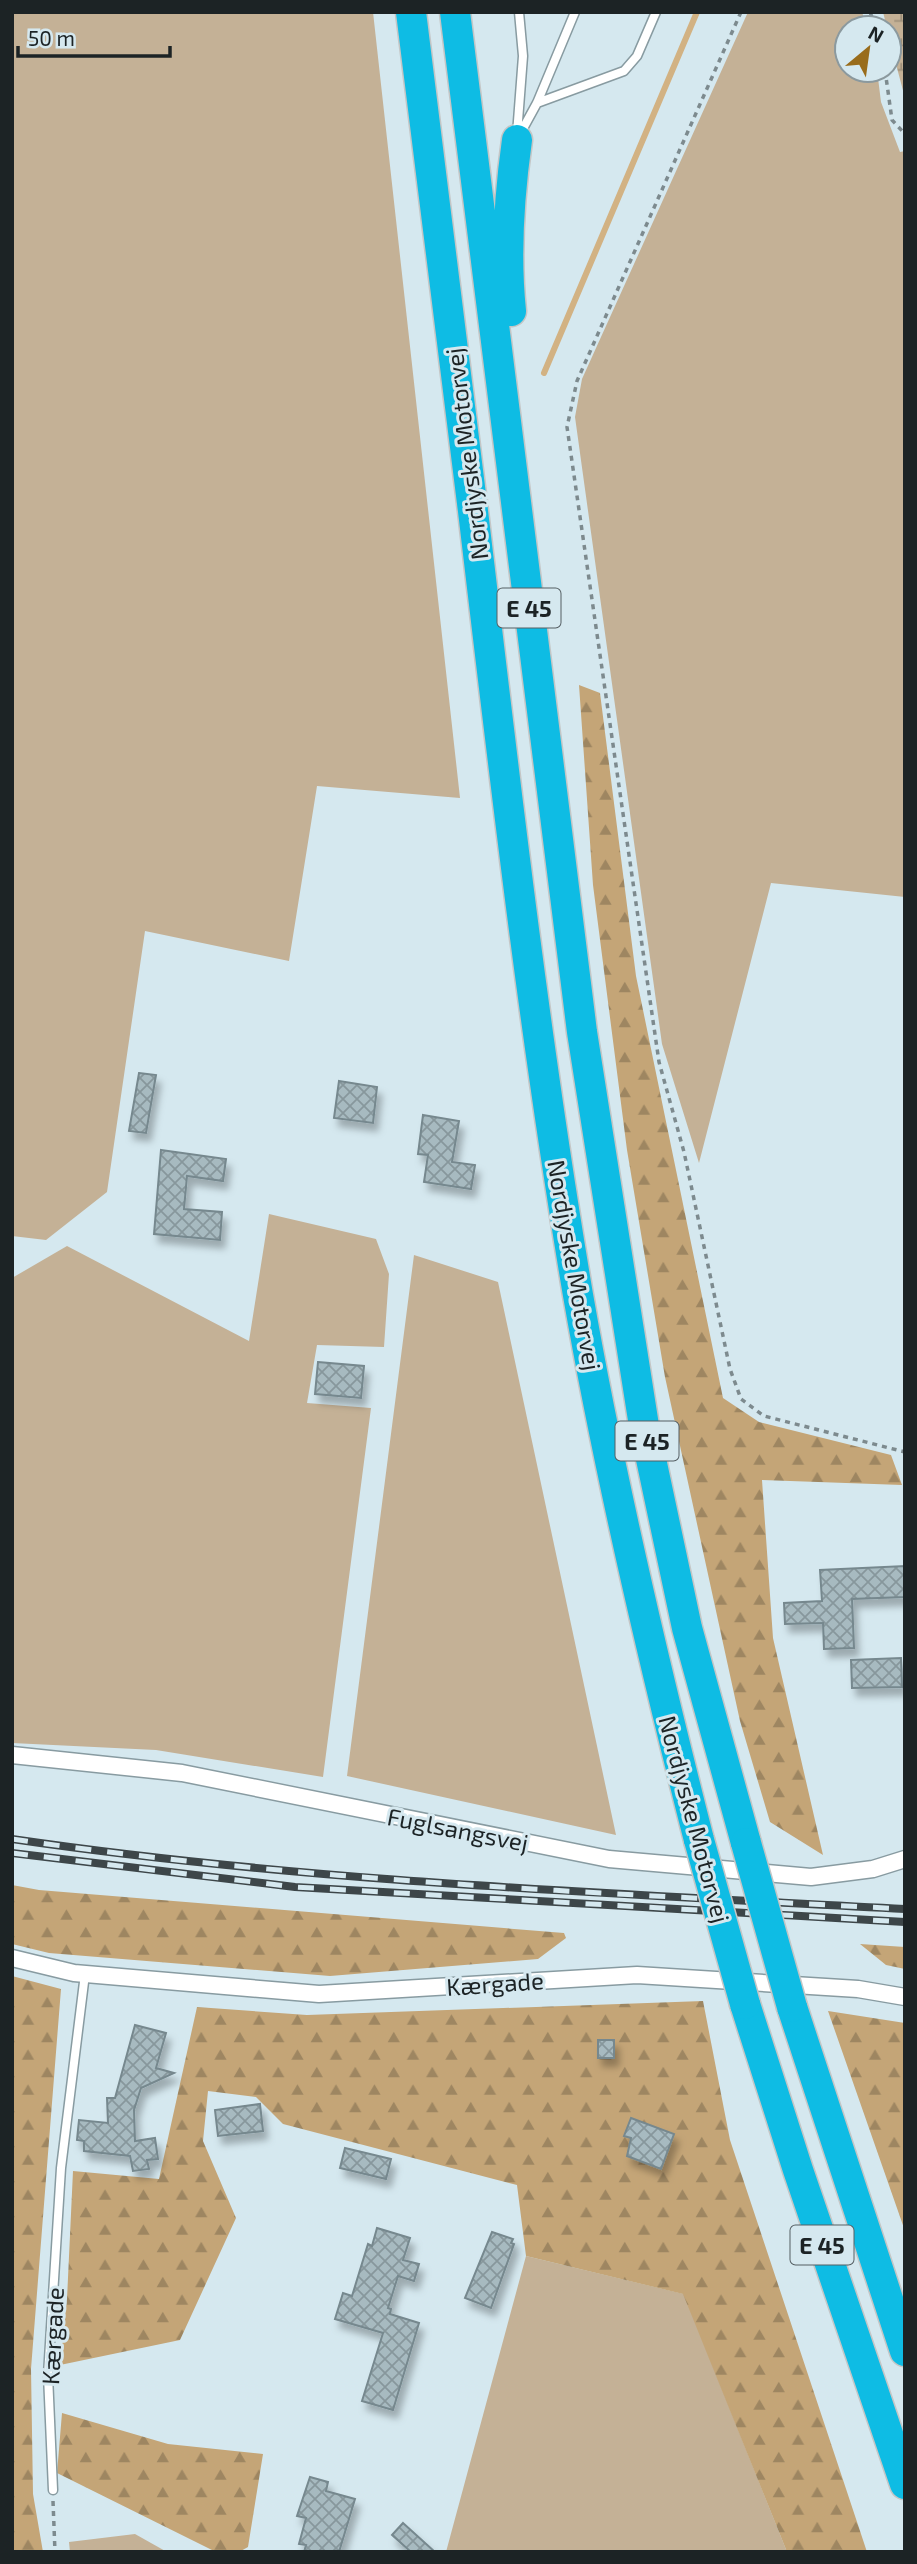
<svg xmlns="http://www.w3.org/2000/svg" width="917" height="2564" viewBox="0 0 917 2564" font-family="'Exo 2',sans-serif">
	<defs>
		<pattern id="forest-firs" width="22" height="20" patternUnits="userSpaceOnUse" patternTransform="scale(1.75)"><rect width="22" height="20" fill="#c4a577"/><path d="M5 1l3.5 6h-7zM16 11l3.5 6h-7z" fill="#9e8661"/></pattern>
		<pattern id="wetland-marsh" width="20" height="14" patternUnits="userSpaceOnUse" patternTransform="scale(1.75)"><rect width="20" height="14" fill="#c4b196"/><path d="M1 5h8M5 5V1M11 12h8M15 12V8" fill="none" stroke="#9e907a"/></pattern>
		<pattern id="building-cross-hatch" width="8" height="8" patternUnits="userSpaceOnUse" patternTransform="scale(1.75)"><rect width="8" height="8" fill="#a7bac0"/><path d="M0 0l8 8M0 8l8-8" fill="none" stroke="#87979c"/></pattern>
		<filter id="shadow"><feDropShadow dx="4.5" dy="8" stdDeviation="3.5" flood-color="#0004"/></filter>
	</defs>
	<rect width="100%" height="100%" fill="#d5e8ef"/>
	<path fill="#c4b196" d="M12,12H373L460,798L317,786L289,961L145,931L107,1192L46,1240L12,1236Z
		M748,12H862L867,28H847V70H877L881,102L900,152L905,151V897L771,883L699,1163L662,1044L575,417L582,379Z
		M269,1214L376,1239L389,1274L384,1347L317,1345L307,1403L371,1408L323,1777L156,1750L12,1743V1278L67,1246L249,1341Z
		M414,1255L498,1282L616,1835L347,1776Z
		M526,2256L684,2294L787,2552H446Z
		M135,2534L167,2552H70L69,2542Z"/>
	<path fill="url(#forest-firs)" d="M579,685L600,693L636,976L723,1398L759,1422L891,1455L902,1485L762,1480L773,1638L823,1855L770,1822L740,1721L665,1377L627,1150L593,885Z
		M12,1885L39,1890L564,1933L566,1938L538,1959L330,1976L49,1953L12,1944Z
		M860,1944L905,1947V1969L886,1965Z
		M12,1976L61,1989L31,2369L33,2494L43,2552H12Z
		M703,2001L730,2140L867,2552H787L683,2294L526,2256L517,2185L283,2124L256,2097L208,2091L203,2141L236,2218L180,2340L60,2365L67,2299L73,2171L159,2179L197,2007L307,2015Z
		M828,2011L905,2023V2231Z
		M62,2413L168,2444L263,2454L248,2547L239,2552H216L57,2473Z"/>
	<path fill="url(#wetland-marsh)" d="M883,12H905V98L889,38V28H887Z"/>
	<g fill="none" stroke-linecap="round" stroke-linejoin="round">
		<path stroke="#d2b283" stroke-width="6" d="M544,373L697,12"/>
	</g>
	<path fill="url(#building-cross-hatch)" stroke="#76888e" stroke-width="2" filter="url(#shadow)" d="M139,1073L156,1075L146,1133L129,1131Z
		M339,1081L377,1087L373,1123L334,1118Z
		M423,1115L459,1121L452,1162L475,1165L471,1189L424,1182L428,1155L418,1154Z
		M161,1150L226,1159L223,1181L187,1176L184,1209L222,1212L220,1240L154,1234Z
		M318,1362L364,1366L361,1398L315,1394Z
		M905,1566V1597L852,1599L854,1648L824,1649L823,1623L785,1624L784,1603L822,1601L820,1570Z
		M901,1658L902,1687L852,1688L851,1660Z
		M135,2025L166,2033L156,2068L174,2073L141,2088L134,2110L135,2141L155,2138L158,2159L147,2160L149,2169L133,2171L130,2156L84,2151V2141L77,2140L79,2120L108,2123L107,2098H115Z
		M598,2040H614V2058H598Z
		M260,2104L263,2131L218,2136L215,2110Z
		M631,2118L674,2134L661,2169L627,2156L631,2138L624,2136Z
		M345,2148L391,2159L386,2179L340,2168Z
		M377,2228L410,2238L403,2260L419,2264L414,2281L398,2276L388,2308L391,2309L390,2314L419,2323L393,2410L362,2401L383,2333L335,2319L343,2293L352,2296L368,2244L372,2246Z
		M492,2232L513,2239L511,2243L514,2244L491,2308L465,2298Z
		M310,2477L328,2482L326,2491L355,2499L339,2552H304L306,2545L299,2544L306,2518L297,2516Z
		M403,2523L435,2552H411L392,2535Z"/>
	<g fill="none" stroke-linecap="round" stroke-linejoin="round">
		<g stroke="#889ba1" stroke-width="11">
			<path id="service" d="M537,103L624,71L637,56L656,12
				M517,134L523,56L519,12
				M520,134L537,103L575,12
				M53,2490L48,2375L61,2168L85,1974"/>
		</g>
		<g stroke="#889ba1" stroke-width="19">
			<path id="minor" d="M12,1755L182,1773L609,1859L811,1877L873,1869L905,1859
				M12,1958L74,1973L319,1994L637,1975L858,1989L905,1997"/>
		</g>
		<g stroke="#c4c6c6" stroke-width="33">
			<path id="motorway" d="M411,12C431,179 453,345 473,511C504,773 534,1035 578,1295C610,1478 653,1660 699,1840
				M455,12L582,1032L644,1426L687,1628L746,1843
				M511,311C505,253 509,197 517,140
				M745,2004L798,2170L905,2484
				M792,2007L905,2351"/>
		</g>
		<path stroke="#7d8a8e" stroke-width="3.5" stroke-dasharray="5 5" stroke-linecap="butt" d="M741,12L577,381L567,427L659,1062L684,1152L730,1369L741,1399L764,1416L905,1452
			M870,12L876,28
			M885,70L892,120L905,134
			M53,2501L55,2552"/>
		<use href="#service" stroke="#fff" stroke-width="8"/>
		<use href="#minor" stroke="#fff" stroke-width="16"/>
		<use href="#motorway" stroke="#0ebce4" stroke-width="30"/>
		<g stroke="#3d4649" stroke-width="8">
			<path id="rail" d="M12,1839C308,1882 607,1893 905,1909
				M12,1853L295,1887L905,1922"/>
		</g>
		<use href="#rail" stroke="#d5e8ef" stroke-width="5" stroke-dasharray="16" stroke-linecap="butt"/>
		<g stroke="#c4c6c6" stroke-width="33" stroke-linecap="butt">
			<path id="motorway-bridge" d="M699,1840L745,2004
				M746,1843L792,2007"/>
		</g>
		<use href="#motorway-bridge" stroke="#0ebce4" stroke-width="30"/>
	</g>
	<g text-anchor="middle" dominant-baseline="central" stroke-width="6" stroke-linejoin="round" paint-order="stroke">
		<g fill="#d5e8ef" stroke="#545e62" stroke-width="2">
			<rect x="497.5" y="588.5" width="63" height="39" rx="5"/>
			<rect x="615.5" y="1421.5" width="63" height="39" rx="5"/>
			<rect x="790.5" y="2225.5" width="63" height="39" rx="5"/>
		</g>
		<g font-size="23" font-weight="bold" fill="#1c2325">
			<text x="529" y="608">E 45</text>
			<text x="647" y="1441">E 45</text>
			<text x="822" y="2245">E 45</text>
		</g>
		<g font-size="24" fill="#1c2325" stroke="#d5e8ef">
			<text transform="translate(466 454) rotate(-97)">Nordjyske Motorvej</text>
			<text transform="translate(575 1265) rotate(80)">Nordjyske Motorvej</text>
			<text transform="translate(695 1819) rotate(75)">Nordjyske Motorvej</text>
			<text transform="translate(458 1829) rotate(11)">Fuglsangsvej</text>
			<text transform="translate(495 1983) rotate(-4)">Kærgade</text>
			<text transform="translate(52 2336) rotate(-87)">Kærgade</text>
		</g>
	</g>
	<rect width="917" height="2564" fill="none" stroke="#1c2325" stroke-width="28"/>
	<g transform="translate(868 49) rotate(29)"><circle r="33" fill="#d5e8ef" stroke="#8b999e" stroke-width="2"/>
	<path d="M0-5L12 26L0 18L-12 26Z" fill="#996c1b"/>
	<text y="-10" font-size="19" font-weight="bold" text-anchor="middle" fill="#1c2325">N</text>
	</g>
	<path d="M18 46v10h152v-10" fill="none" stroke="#1c2325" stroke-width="3.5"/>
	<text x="28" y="46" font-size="21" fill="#1c2325" stroke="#d5e8ef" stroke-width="5" paint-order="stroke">50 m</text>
</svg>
